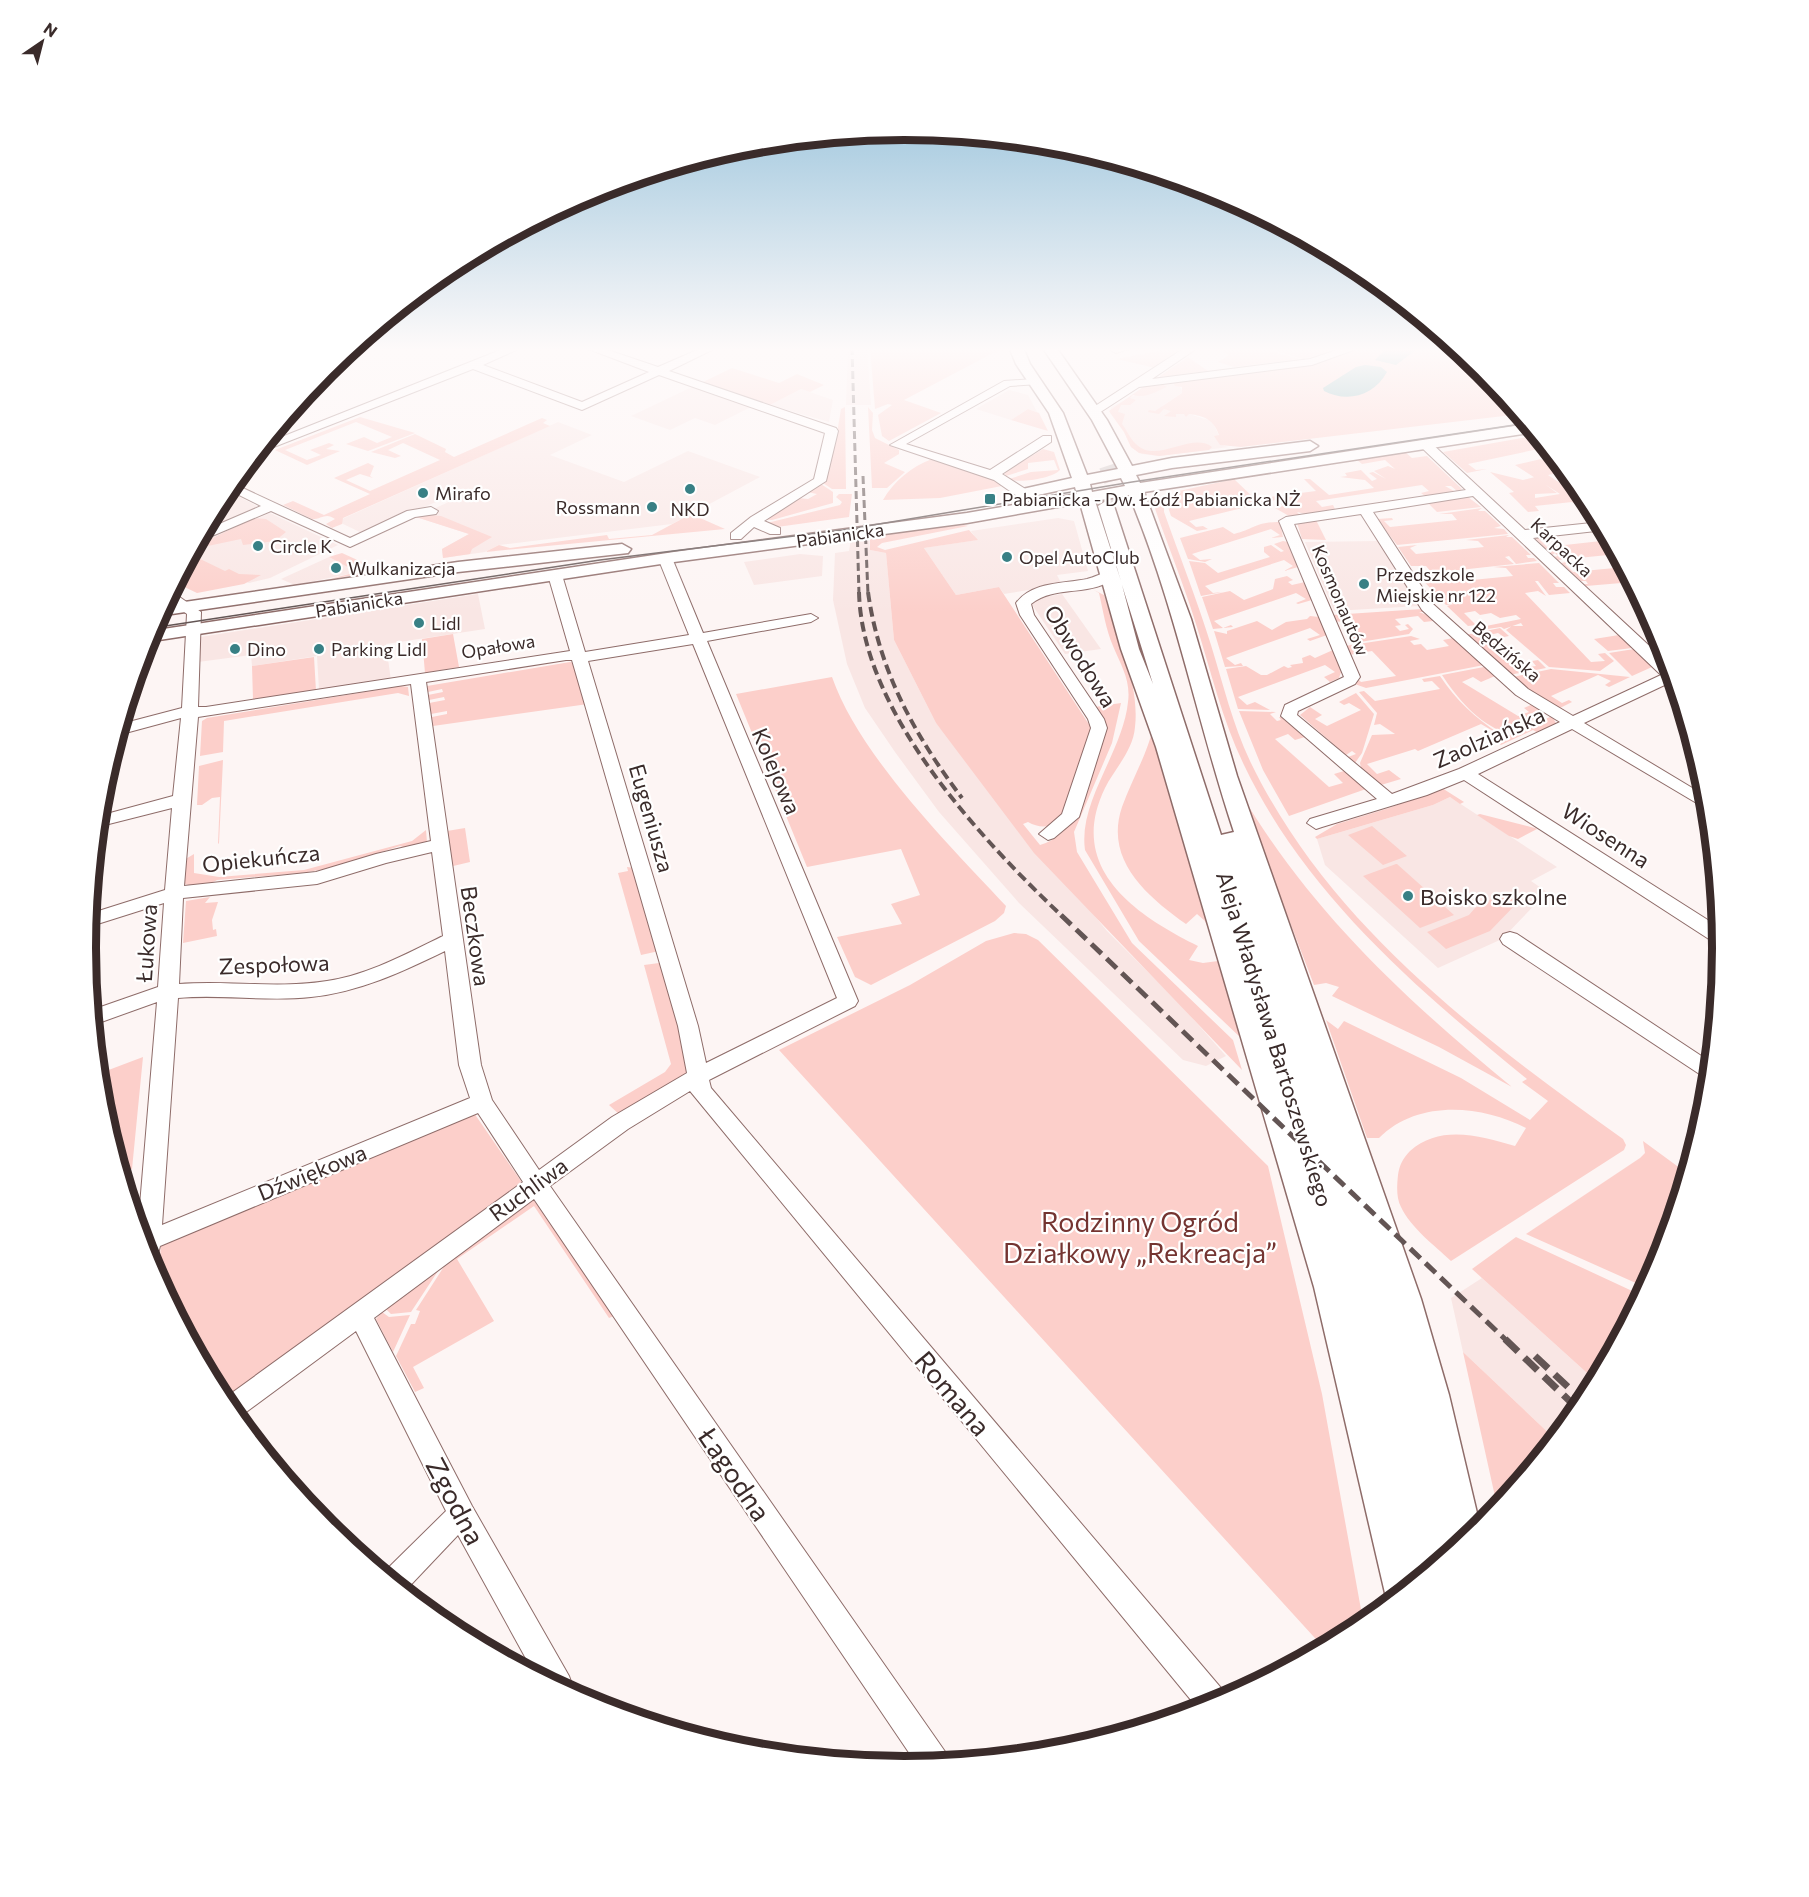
<svg xmlns="http://www.w3.org/2000/svg" width="1809" height="1897" viewBox="0 0 1809 1897" font-family="Commissioner,sans-serif">
	<rect width="100%" height="100%" fill="#fdf5f4"/>
	<path fill="#f9e6e4" d="M848,347H867L871,405H846Z
		M1176,381L1183,392L1162,406L1212,421L1224,446L1229,447L1159,456L1142,454L1131,447L1124,432L1110,413L1111,407L1158,384Z
		M692,387L751,407L715,425L695,418L670,430L631,416Z
		M801,389L833,400L829,422L770,405Z
		M1009,390L1028,395L1037,412L1028,409L1011,420L976,409Z
		M558,422L592,435L550,455L624,482L688,451L760,477L672,524L499,545L485,552L443,558L442,549L469,534L416,517L453,500L448,497L362,533L341,523L342,519Z
		M232,493L257,506L256,509L203,532L221,498Z
		M270,513L338,545L270,578L249,583L190,556L195,546Z
		M1058,518L1074,521L1088,571L1057,575L1061,583L1054,586L1004,594L999,587L956,595L924,548L977,540L971,531Z
		M869,537L870,550L886,553L894,640L936,723L1107,931L1179,1003L1226,1056L1206,1066L1183,1060L1019,903L939,812L895,752L865,708L847,664L833,600L835,553L849,551L851,539Z
		M1378,541L1419,606L1334,611L1305,542Z
		M800,554L823,556L822,576L754,585L744,562Z
		M329,557L358,572L295,585L281,579Z
		M478,594L485,629L386,644L391,681L319,690L317,656L252,666L251,655L198,662L200,637Z
		M1062,594L1101,649L1065,654L1029,600Z
		M1450,797L1557,867L1531,881L1547,892L1502,939L1438,968L1325,865L1317,839L1433,805Z
		M1482,1278L1597,1382L1585,1404L1556,1440L1463,1352L1451,1298Z"/>
	<path fill="#fccfca" d="M870,347H1001L1002,351L993,353L904,400L941,413L889,441L882,436L878,415L892,405L888,404L875,409Z
		M1280,347H1309L1330,352L1303,359L1275,351Z
		M1364,347H1456L1484,370L1521,414L1241,447L1220,445L1214,436L1219,435C1214,420 1205,416 1189,414L1186,417L1184,414H1176V417L1164,416L1171,411L1164,409L1159,414L1148,412L1149,410L1155,411L1182,393V387L1175,386L1173,382L1315,364Z
		M1173,348L1179,352L1155,368L1117,359Z
		M1263,349L1300,359L1234,367L1218,362L1229,355L1221,351Z
		M1188,357L1208,371L1160,377V376Z
		M732,368L779,383L797,374L824,385L810,392L801,389L770,405L703,382Z
		M1160,383L1167,387C1158,390 1147,399 1133,395L1130,398L1136,400L1130,405H1121L1118,412L1125,414L1122,424C1127,430 1130,439 1136,444C1156,465 1192,431 1212,447L1209,450L1159,456L1139,453L1131,447L1124,432L1109,411L1146,385Z
		M845,407L846,489H832L823,483L837,433L841,409Z
		M868,407L873,413L872,430L875,438L899,450V454L884,463L905,472L887,488H872Z
		M1028,409L1039,413L1048,431L1011,420Z
		M360,417L415,433L368,451L346,444L364,437L377,443L392,437L356,422L285,450L307,460L321,455L310,450L329,443L334,445L326,449L340,451L307,465L275,450Z
		M542,418L547,420L543,423L550,426L343,518L342,524L332,528L326,524L335,519C326,512 322,519 312,519L283,505L293,501L324,515L370,494L334,478L368,463L374,466L370,476L373,478L360,474L346,480L370,491L440,460L403,443L388,450L401,456L395,458L371,452L415,434L446,449L445,452L454,457Z
		M1538,435C1543,442 1546,446 1554,455L1548,457L1546,455L1552,453L1543,448L1468,464L1476,470L1487,469L1467,473L1443,452Z
		M1043,449L1054,452L1060,470C1053,478 1019,484 1009,479L1031,472L1058,470L1054,460L1028,463V469L1006,476L1004,473Z
		M1405,452L1412,458L1427,456L1462,489L1457,491L1451,486H1445L1454,491L1425,496L1421,493L1429,491L1422,485L1316,501L1322,507L1333,505L1335,509L1305,514L1297,512L1300,515L1289,516L1275,508L1283,506L1275,500L1189,521L1196,527L1203,526L1208,529L1197,531L1171,516L1168,507L1179,491L1234,479L1255,499L1316,491L1304,479H1310L1329,495L1374,488L1365,480L1340,477L1347,476L1345,473L1361,470L1372,481L1377,479L1369,473L1373,472L1386,479L1374,471L1388,466L1395,469L1385,460L1362,464L1357,460Z
		M932,459L992,477L1007,485L940,498L883,500C894,481 911,467 932,459Z
		M1541,459L1569,478L1558,473L1548,475L1591,504L1599,519L1592,520L1586,514L1589,513L1572,502L1535,506L1539,511L1528,512L1509,493L1514,492L1490,472L1523,480L1535,477L1557,493L1535,494V498L1560,494L1515,465Z
		M821,484L833,492V503L772,520L763,519L798,498L808,499L817,494L807,492Z
		M839,494H852L849,517L777,527L763,524L840,505L842,502L836,497Z
		M1468,497L1481,507L1437,512L1428,503Z
		M1152,500L1164,501V512C1180,557 1197,600 1211,645C1223,684 1233,725 1250,761C1329,925 1479,1036 1623,1139L1626,1145L1624,1150L1451,1261C1434,1245 1411,1228 1401,1207C1396,1198 1397,1185 1398,1175C1399,1166 1403,1158 1410,1151C1440,1124 1481,1136 1515,1146L1526,1128C1481,1105 1418,1099 1379,1138H1367L1326,1020L1338,1029L1344,1021L1461,1078L1530,1120L1548,1101L1522,1082L1527,1079C1418,990 1306,895 1244,765C1222,720 1211,671 1196,624C1183,582 1166,541 1152,500Z
		M1482,508L1478,511H1485L1501,526L1494,528L1504,529L1508,534L1397,545L1377,519L1392,518L1393,520L1384,521L1390,527L1457,520L1452,514H1439Z
		M691,514L725,529L485,552L499,545L510,548L607,535L609,539L652,535Z
		M430,515L441,516L492,537L472,549L470,554L443,558L442,549L469,534L416,517Z
		M254,518L266,519L286,532L275,541L243,545L241,539L203,547L198,545L202,539L206,541Z
		M1316,520L1326,540L1302,539L1297,523Z
		M1277,522H1280L1283,537L1271,538L1280,535L1271,529L1192,554L1200,560L1212,559L1205,562L1188,559L1180,538L1223,527L1234,534C1254,529 1254,523 1277,522Z
		M964,525L968,526L882,543L877,547L885,550L969,530L978,540L924,548L956,595L999,587L1094,732L1067,814C1056,827 1042,830 1028,822L1023,824L1040,845C1056,841 1069,827 1078,812L1105,728V721L1095,707L1121,703L1112,743L1074,832L1077,852L1132,943L1233,1040L1242,1070L1034,853L936,723L894,640L886,553L870,550V535Z
		M1509,535L1506,537H1512L1531,555H1526L1528,558H1534L1537,561L1516,564L1509,556L1505,557L1514,564L1432,573L1426,566H1411L1398,547L1417,545L1410,548L1416,554L1484,547L1478,541L1466,540Z
		M1544,535L1547,538L1540,540L1547,547L1610,540L1618,554L1558,560L1554,557L1558,556L1555,553L1552,555L1535,538Z
		M1283,541L1288,542L1298,567L1284,571L1293,566L1284,560L1205,586L1213,593L1223,592L1201,596L1189,561L1205,563L1218,573L1270,557L1264,552V547L1271,545L1281,552L1284,551L1274,544Z
		M193,550L201,554L196,557L225,571L229,569L239,574L261,575L244,584L197,593L176,583Z
		M342,553L375,568L374,572L330,579L357,572L329,557Z
		M1571,561L1573,563L1565,564L1573,572L1625,567L1633,582L1586,586L1584,584H1588L1586,581H1581L1561,563Z
		M1539,563L1559,583H1553L1556,587H1564L1570,593L1549,595L1538,581H1535L1546,596L1538,591L1525,593L1591,662L1605,661L1598,654L1605,653L1614,661L1600,671L1549,667L1506,630L1512,626H1523L1521,623L1504,629L1501,627L1474,631L1471,629L1521,619L1516,615L1500,618L1491,613L1480,615L1475,611L1464,613L1476,625L1468,626L1447,606L1454,604L1446,605L1418,575L1443,573L1445,575L1434,576L1441,583L1513,576L1506,568L1493,567Z
		M1287,576L1293,580L1288,582L1292,585L1305,582L1312,600L1298,604L1296,603L1306,599L1296,593L1214,621L1223,628L1231,625L1233,627L1213,629L1202,597L1230,591L1244,600L1273,589L1275,579Z
		M1094,590L1104,595C1117,636 1140,684 1135,727C1133,751 1115,768 1105,788C1066,868 1135,915 1198,946L1189,960L1203,963L1218,961L1241,1038L1139,941L1085,850C1078,801 1123,752 1128,702C1131,681 1121,665 1113,646C1106,630 1103,610 1099,593Z
		M1422,609L1425,612H1419L1427,615L1433,621L1424,622L1418,616L1395,619L1401,625L1395,626L1400,631L1409,629L1405,625L1408,624L1413,629L1409,634L1354,643L1342,622L1334,621L1332,615Z
		M1310,616L1319,617L1327,635L1310,641L1307,639L1320,635L1310,628L1226,658L1235,665L1241,663L1243,666L1225,667L1214,631L1227,634V631L1257,621L1272,630L1286,622L1307,619Z
		M1500,628L1509,636L1504,637L1498,633L1485,636L1522,668L1536,666L1532,661L1538,660L1546,668L1509,675L1465,635Z
		M453,634L459,667L425,673L422,639Z
		M1619,635L1632,648L1608,651L1594,639Z
		M1411,636L1420,639L1410,641L1414,645L1421,644L1427,650L1449,646L1443,640L1453,638L1484,665L1366,688L1352,683L1359,680L1361,682L1396,676L1372,651L1349,655L1345,646Z
		M1634,649L1652,667L1632,676L1609,653Z
		M1333,650L1341,672L1339,678L1330,682L1324,677L1335,672L1325,665L1238,697L1247,705L1255,702L1270,710L1238,709L1226,669L1246,666L1261,675H1267L1284,666L1288,668L1292,667L1290,665L1303,663L1302,658L1310,655L1315,658Z
		M314,657L316,691L253,700L252,666Z
		M570,662L575,663L588,704L433,726L432,717L447,714V711L431,714L429,703L445,700L444,697L429,700L428,695L443,692L442,689L428,692L427,686Z
		M1484,667L1495,676L1481,682L1473,677L1462,682L1518,716L1529,712L1524,708L1533,704L1547,713L1504,732C1478,723 1457,698 1442,675Z
		M1551,669L1630,677L1609,687L1605,685L1611,681L1598,675L1551,696L1562,703L1569,700L1572,702L1556,710L1508,678Z
		M1440,676C1456,700 1475,718 1500,734L1491,738L1485,735L1493,731L1481,724L1418,751L1415,749L1367,764L1377,774L1389,770L1401,779L1381,785L1361,768L1360,763L1372,735L1395,734L1380,724L1374,725L1377,713L1359,692L1364,691L1375,701L1440,689L1432,681L1424,682L1422,679Z
		M832,677C859,755 949,845 1006,906L1004,913L995,921L871,985L855,977L837,937L902,924L891,904L920,895L901,849L807,867L736,694Z
		M401,686L408,687L409,696L398,693L224,721L223,752L200,756L202,721L207,718Z
		M1356,693L1374,714L1362,753L1355,763L1348,757L1356,754L1352,751L1346,755L1300,715L1310,707L1322,715L1315,719L1327,726L1361,710L1349,703L1344,705L1339,702Z
		M1239,711L1276,712L1270,714L1277,721L1281,720L1279,717H1281L1305,737L1295,740L1288,734L1275,739L1329,787L1343,783L1334,774L1344,771L1366,789L1289,816L1263,770Z
		M1552,716L1557,725L1540,734L1533,730L1501,745L1495,742Z
		M1154,725L1212,937L1205,921L1197,914L1186,924C1147,896 1104,860 1122,807C1132,779 1147,755 1154,725Z
		M223,760L219,843L218,844L220,797L212,798L202,805H197L199,766Z
		M1442,788L1464,802L1460,804L1450,797L1433,805L1317,839L1315,837L1337,824L1389,808Z
		M1240,792C1310,911 1406,1000 1512,1087L1439,1047L1332,996L1339,987L1326,983L1314,985L1278,891H1275Z
		M1480,814L1535,828L1537,829L1518,839L1509,836L1477,815Z
		M1372,826L1407,856L1383,865L1348,835Z
		M465,828L470,862L449,867L447,831Z
		M426,830L427,842L407,848L400,846L330,868L302,873L217,880C208,885 192,888 183,883L184,860L194,854V873L219,877L304,870L412,841Z
		M1396,864H1397L1454,915L1420,928L1363,876Z
		M627,867L635,868L659,951L641,955L618,873L628,871Z
		M1503,893L1518,902L1490,931L1446,949L1427,932L1469,915L1475,908Z
		M210,897L205,903L218,902L212,920L213,930L216,929L217,936L183,943L186,901Z
		M1014,933L1026,934L1038,940L1268,1166L1322,1394L1364,1626L1324,1648L779,1050L910,985L986,941Z
		M659,963L662,964L691,1067L686,1075L621,1116L609,1105L665,1072L671,1064L644,965Z
		M143,1057L132,1169L121,1173L101,1108L98,1074Z
		M474,1113L523,1184L224,1404L158,1282L161,1245Z
		M1643,1141L1688,1174L1661,1262L1647,1288L1526,1234L1640,1158L1645,1153Z
		M533,1199L616,1315L609,1318L534,1206L457,1259L494,1321L413,1367L424,1388L415,1392L396,1356L411,1324H415L420,1311L416,1310L445,1265Z
		M1516,1237L1643,1296L1597,1382L1472,1269Z
		M438,1271L411,1312L391,1314L386,1309Z
		M382,1312L389,1317L410,1315L393,1352L376,1319Z
		M1463,1352L1556,1440L1498,1510Z"/>
	<path fill="#74aeb2" d="M1388,347H1420L1396,365L1375,360Z
		M1365,365L1381,367L1387,372C1374,396 1347,403 1324,391L1323,388L1356,367Z"/>
	<g fill="none" stroke-linecap="round" stroke-linejoin="round">
		<path stroke="#d6cdcc" stroke-width="16" stroke-dasharray="16 8" stroke-linecap="butt" d="M1107,466L1119,502"/>
		<g stroke="#8e6c69" stroke-width="2">
			<path id="minor" d="M355,347H370L346,358L339,359Z
				M508,347H523L483,365L582,402L649,372L583,347H599L658,367L704,347H718L669,371L836,428L838,431L826,481L764,521L780,528V534H770L754,527L741,539H731V533L751,517L814,479L825,433L659,375L582,410L473,369L256,454L264,444Z
				M1114,347H1135L1116,353L1110,350Z
				M1186,347H1199L1152,379L1310,359L1346,347H1362L1312,365L1139,387L1099,413L1089,410Z
				M1035,379L1041,382L1039,384L1010,386L906,444L990,470L1043,436H1051V442L1002,474L1027,490V496H1017L994,480L890,445L1004,381Z
				M1425,440L1429,441L1525,530L1601,522L1605,530L1533,538L1671,666L1675,682H1671L1584,723L1709,798L1710,811L1572,729L1478,774L1722,929L1723,944L1715,943L1464,780L1427,795L1322,827L1316,829L1307,823L1310,819L1377,799L1281,716L1285,705L1344,677L1279,521L1286,517L1466,490L1421,447L1419,444ZM1473,496L1661,675L1573,716L1528,689L1433,604L1373,512ZM1361,514L1422,610L1516,695L1560,722L1459,769L1392,794L1297,715L1298,711L1355,684L1360,677L1294,524Z
				M232,483L350,538L407,511L431,507L438,511L436,514L415,517L350,547L271,511L198,542L203,531L261,506L227,489Z
				M665,554L672,558L703,633L811,614L818,618L811,622L707,641L858,1001L855,1006L709,1080L711,1088L1227,1695L1228,1700L1200,1711L690,1091L628,1129L550,1186L946,1753L950,1763L918,1766L534,1199L374,1318L472,1506L569,1676L573,1687L570,1694L535,1675L458,1535L404,1592L382,1574L446,1511L356,1331L238,1418L223,1403L222,1400L523,1182L478,1113L160,1246L155,1266L151,1268L138,1229L157,1002L93,1025L92,1010L158,987L164,903L88,927L89,914L165,890L172,808L97,827L99,816L173,796L181,718L118,735L121,724L182,708L187,614L167,600L171,591L201,612L198,707H206L570,651L548,575L555,571L562,575L585,652L689,635L658,558ZM693,644L837,998L706,1063L698,1026L588,661ZM566,660H572L678,1026L687,1073L612,1117L539,1170L492,1100L481,1065L426,682ZM411,684L431,841L376,854L316,872L184,886L198,717ZM432,852L443,936C406,954 368,975 327,981C277,989 228,980 179,984L183,898L317,884L386,863ZM445,951L459,1065L470,1098L162,1225L178,998C222,994 267,1002 311,997C359,992 402,972 445,951Z
				M1110,571L1117,575C1096,598 1055,584 1031,604L1034,615L1104,719L1107,728L1079,817L1054,838L1048,840L1039,834L1062,814L1091,728L1088,719L1020,615L1016,603C1033,581 1063,584 1087,579C1095,577 1102,573 1110,571Z
				M1510,932L1517,934L1712,1063L1710,1081L1503,944L1500,939L1503,934Z"/>
		</g>
		<g stroke="#8e6c69" stroke-width="3">
			<path id="major" d="M1009,347H1023L1030,364L1063,413L1087,475L1118,469L1092,420L1042,347H1056L1107,420L1132,466L1172,458L1310,441L1318,446L1310,451L1172,468L1136,475L1140,483L1528,424L1535,432L1144,492L1191,619L1237,776L1421,1299L1449,1395L1481,1530L1388,1606L1314,1287L1156,747L1121,649L1080,503L967,523L674,562L146,642L150,631L674,552L967,513L1077,494L1075,487L1024,498L1016,493L1018,490L1072,478L1049,413L1016,364ZM1121,478L1125,486L1092,492L1090,484ZM1129,495C1175,604 1197,721 1234,832L1221,835L1114,506L1106,501L1098,506L1121,581L1095,501ZM1122,585L1153,684L1139,649Z
				M622,544L631,549L628,553L458,572L158,616L164,605L458,562Z"/>
		</g>
		<use href="#minor" fill="#fff" fill-rule="evenodd"/>
		<use href="#major" fill="#fff" fill-rule="evenodd"/>
		<path stroke="#635554" stroke-width="1.5" d="M152,628L600,560L843,530L1132,482L1527,423"/>
		<path stroke="#635554" stroke-width="3" stroke-dasharray="8 4" stroke-linecap="butt" d="M852,347L859,594
			M863,476L868,594"/>
		<path stroke="#635554" stroke-width="4" stroke-dasharray="10 5" stroke-linecap="butt" d="M859,592C862,713 980,838 1063,917
			M868,592C879,671 915,736 962,798"/>
		<path stroke="#635554" stroke-width="5" stroke-dasharray="14 7" stroke-linecap="butt" d="M1061,915L1507,1341"/>
		<path stroke="#635554" stroke-width="7" stroke-dasharray="18 9" stroke-linecap="butt" d="M1505,1339L1580,1411
			M1535,1356L1585,1403"/>
	</g>
	<linearGradient id="sky" x2="0" y2="1"><stop stop-color="#79b2d2"/><stop offset="0.57" stop-color="#fefafa"/><stop offset="1" stop-color="#fefafa" stop-opacity="0"/></linearGradient>
	<rect width="1809" height="613" fill="url(#sky)"/>
	<g fill="#388085" stroke="#fff" stroke-width="2">
		<circle cx="690" cy="489" r="6"/>
		<circle cx="423" cy="493" r="6"/>
		<rect x="984" y="493" width="12" height="12" rx="3"/>
		<circle cx="652" cy="507" r="6"/>
		<circle cx="258" cy="546" r="6"/>
		<circle cx="1007" cy="557" r="6"/>
		<circle cx="336" cy="568" r="6"/>
		<circle cx="1364" cy="584" r="6"/>
		<circle cx="419" cy="623" r="6"/>
		<circle cx="235" cy="649" r="6"/>
		<circle cx="319" cy="649" r="6"/>
		<circle cx="1408" cy="896" r="6"/>
	</g>
	<g text-anchor="middle" dominant-baseline="central" stroke-width="4.5" stroke-linejoin="round" paint-order="stroke">
		<g font-size="18" fill="#3a2b2a" stroke="#fff" text-anchor="start">
			<text x="435" y="493">Mirafo</text>
			<text x="1002" y="499">Pabianicka - Dw. Łódź Pabianicka NŻ</text>
			<text x="640" y="507" text-anchor="end">Rossmann</text>
			<text x="690" y="509" text-anchor="middle">NKD</text>
			<text x="270" y="546">Circle K</text>
			<text x="1019" y="557">Opel AutoClub</text>
			<text x="348" y="568">Wulkanizacja</text>
			<text x="1376" y="574">Przedszkole<tspan x="1376" dy="21">Miejskie nr 122</tspan></text>
			<text x="431" y="623">Lidl</text>
			<text x="247" y="649">Dino</text>
			<text x="331" y="649">Parking Lidl</text>
		</g>
		<g font-size="18" fill="#3a2b2a" stroke="#fff">
			<text transform="translate(840 535) rotate(-8)">Pabianicka</text>
			<text transform="translate(1562 547) rotate(43)">Karpacka</text>
			<text transform="translate(1341 600) rotate(67)">Kosmonautów</text>
			<text transform="translate(359 604) rotate(-9)">Pabianicka</text>
			<text transform="translate(498 646) rotate(-9)">Opałowa</text>
			<text transform="translate(1507 651) rotate(40)">Będzińska</text>
		</g>
		<g font-size="22" fill="#3a2b2a" stroke="#fff">
			<text transform="translate(1081 656) rotate(58)">Obwodowa</text>
			<text transform="translate(1489 737) rotate(-24)">Zaolziańska</text>
			<text transform="translate(777 771) rotate(67)">Kolejowa</text>
			<text transform="translate(652 818) rotate(74)">Eugeniusza</text>
			<text transform="translate(1606 835) rotate(33)">Wiosenna</text>
			<text transform="translate(261 858) rotate(-6)">Opiekuńcza</text>
			<text transform="translate(476 936) rotate(82)">Beczkowa</text>
			<text transform="translate(146 943) rotate(-86)">Łukowa</text>
			<text transform="translate(274 964) rotate(-2)">Zespołowa</text>
			<text transform="translate(1275 1039) rotate(73)">Aleja Władysława Bartoszewskiego</text>
			<text transform="translate(312 1172) rotate(-22)">Dźwiękowa</text>
			<text transform="translate(528 1189) rotate(-36)">Ruchliwa</text>
		</g>
		<g font-size="22" fill="#3a2b2a" stroke="#fff" text-anchor="start">
			<text x="1420" y="896">Boisko szkolne</text>
		</g>
		<g font-size="27" fill="#743431" stroke="#fff">
			<text x="1140" y="1221">Rodzinny Ogród<tspan x="1140" dy="31">Działkowy „Rekreacja”</tspan></text>
		</g>
		<g font-size="27" fill="#3a2b2a" stroke="#fff">
			<text transform="translate(953 1393) rotate(50)">Romana</text>
			<text transform="translate(735 1474) rotate(56)">Łagodna</text>
			<text transform="translate(456 1501) rotate(62)">Zgodna</text>
		</g>
	</g>
	<path d="M0 0H1809V1897H0ZM96 948a808 808 0 1 1 1616 0a808 808 0 1 1-1616 0Z" fill="#fff" fill-rule="evenodd"/>
	<path fill="none" stroke="#3a2b2a" stroke-width="8" d="M96 948a808 808 0 1 1 1616 0a808 808 0 1 1-1616 0Z"/>
	<g transform="translate(42 42) rotate(35)" stroke="#ffffff" stroke-width="4.5" paint-order="stroke">
	<path d="M0-4.5L10 22L0 15L-10 22Z" fill="#3a2b2a"/>
	<text y="-9" font-size="16" font-weight="bold" text-anchor="middle" fill="#3a2b2a">N</text>
	</g>
</svg>
